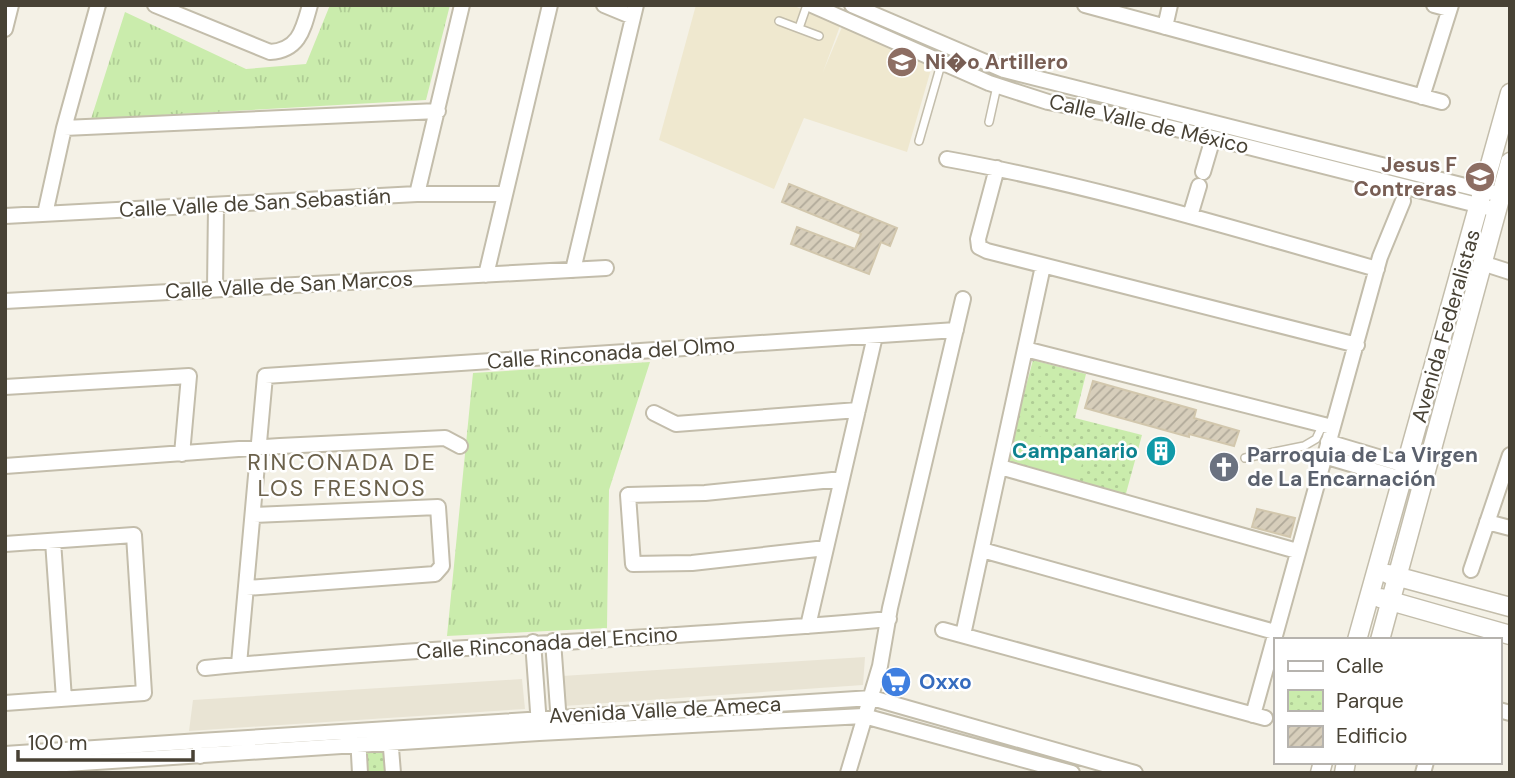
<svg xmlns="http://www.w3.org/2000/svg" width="1515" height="778" viewBox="0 0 1515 778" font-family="'DM Sans',sans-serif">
	<defs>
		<pattern id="grass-tufts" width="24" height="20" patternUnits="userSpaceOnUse" patternTransform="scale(1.75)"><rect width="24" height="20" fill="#caecac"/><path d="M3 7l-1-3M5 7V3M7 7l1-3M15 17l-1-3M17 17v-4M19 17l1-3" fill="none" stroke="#afcc95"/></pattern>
		<pattern id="park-dots" width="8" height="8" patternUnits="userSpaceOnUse" patternTransform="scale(1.75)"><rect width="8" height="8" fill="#caecac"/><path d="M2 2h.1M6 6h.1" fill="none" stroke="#afcc95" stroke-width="1.8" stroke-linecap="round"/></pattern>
		<pattern id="building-hatch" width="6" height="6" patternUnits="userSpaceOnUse" patternTransform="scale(1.75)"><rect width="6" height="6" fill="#d7cebb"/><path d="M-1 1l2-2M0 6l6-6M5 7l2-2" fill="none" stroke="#b0a999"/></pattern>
	</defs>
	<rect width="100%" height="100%" fill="#f4f1e6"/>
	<path fill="#e9e4d4" d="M865,657L863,685L564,706L562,676Z
		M522,679L525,709L189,731L193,700Z"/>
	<path fill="#efe8cf" d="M696,5H792L840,26L823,72L842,27L932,66L907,152L804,118L774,189L659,140Z"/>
	<path fill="url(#grass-tufts)" d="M330,5H450L426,100L91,119L125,12L246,69L306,64Z
		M650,362L609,490L607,628L447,636L473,373Z"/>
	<path fill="url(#park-dots)" d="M1033,360L1086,374L1075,418L1142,435L1125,497L1005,465Z
		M390,749L393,773H363L362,752Z"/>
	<path fill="#caecac" d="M1028,433L1086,449L1078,479L1019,463Z"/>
	<path fill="url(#building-hatch)" stroke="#d2c7ad" stroke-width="2" d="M789,184L897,228L890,246L881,242L869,274L791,244L797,227L855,249L861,234L782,202Z
		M1093,381L1196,410L1194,418L1239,431L1234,446L1189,434V437L1085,408Z
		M1257,509L1295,518L1290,537L1252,527Z
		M889,669L909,674L904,694L883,689Z"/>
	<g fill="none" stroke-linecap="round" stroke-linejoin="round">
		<g stroke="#c3bdab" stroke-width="10">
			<path id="service" d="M779,21L819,36
				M799,28L807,5
				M989,122L997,86
				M919,141L942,61
				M1245,458L1304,446L1316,439L1323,424"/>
		</g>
		<g stroke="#c3bdab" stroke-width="18">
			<path id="minor" d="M155,5L270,52C299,50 303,30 310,5
				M604,5L633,17
				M812,5L989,83L1048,102L1131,118L1213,138L1497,210
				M852,5L1004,70L1493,193
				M1085,5L1442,102
				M1434,5L1449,9
				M1165,27L1170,5
				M5,29L11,5
				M1422,97L1451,5
				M64,128L438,111
				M947,159C1092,185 1235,229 1377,269
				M997,168L978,239L979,247L987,251L1357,345
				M1203,172L1213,138
				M417,194L462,5
				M45,214L64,128L98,5
				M5,216L417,194H505
				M1190,216L1199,186
				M1482,263L1510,272
				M573,270L636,5
				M486,275L550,5
				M215,289L216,206
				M5,301L606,268
				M1025,349L1332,427
				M5,387L189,376L182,454
				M654,413L676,424L858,410
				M1328,442L1425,471
				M1324,456L1422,485
				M5,466L280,446L445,438L460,446
				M1000,467L1297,551
				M1487,522L1510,528
				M53,541L64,699
				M5,544L134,535L144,693L5,703
				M826,548L692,563L633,564L628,495L705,493L842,479
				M982,550L1275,632
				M1471,570L1510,455
				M246,588L435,574L442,566L438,507L253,515
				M808,626L875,336
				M943,630L1265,718
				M963,635L1043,266
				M553,641L559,723
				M533,642L539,725
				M239,664L265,376L956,330
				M205,668C432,646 661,640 889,619
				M1499,710L1510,713
				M1253,715L1380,257L1403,201
				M358,736L360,773
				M390,736L393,773
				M5,754L200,741
				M200,756V741L872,698L1135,773
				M5,768L539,733L864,716L1072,773
				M848,773L880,666L890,608L963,299
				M1423,773L1426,762"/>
		</g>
		<g stroke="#c3bdab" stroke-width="21">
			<path id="tertiary" d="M1388,574L1510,607
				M1380,598L1510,635
				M1357,640L1510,93
				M1380,640L1510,162
				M1320,773L1323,762
				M1344,773L1346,762"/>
		</g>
		<use href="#service" stroke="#fff" stroke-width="7"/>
		<use href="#minor" stroke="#fff" stroke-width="14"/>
		<use href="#tertiary" stroke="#fff" stroke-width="18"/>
	</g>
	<defs>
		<g id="school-disc" transform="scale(1.575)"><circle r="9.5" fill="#8d6e63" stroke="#fff"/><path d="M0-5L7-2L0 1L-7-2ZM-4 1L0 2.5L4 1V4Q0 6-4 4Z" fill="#fff"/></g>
		<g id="building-disc" transform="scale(1.575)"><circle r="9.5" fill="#0f9aa8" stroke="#fff"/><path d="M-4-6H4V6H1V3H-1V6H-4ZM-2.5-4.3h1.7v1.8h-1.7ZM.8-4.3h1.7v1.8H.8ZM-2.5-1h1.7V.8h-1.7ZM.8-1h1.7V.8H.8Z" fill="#fff"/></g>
		<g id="church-disc" transform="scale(1.575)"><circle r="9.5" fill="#6b7280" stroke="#fff"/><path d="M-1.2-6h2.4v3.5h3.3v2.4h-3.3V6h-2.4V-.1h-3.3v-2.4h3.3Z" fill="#fff"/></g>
		<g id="supermarket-disc" transform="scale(1.575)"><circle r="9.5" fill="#3f7fe0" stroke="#fff"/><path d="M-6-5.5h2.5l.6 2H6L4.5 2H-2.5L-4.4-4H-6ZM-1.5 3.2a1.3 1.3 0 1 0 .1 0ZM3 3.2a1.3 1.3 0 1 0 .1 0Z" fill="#fff"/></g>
	</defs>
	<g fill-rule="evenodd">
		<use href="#school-disc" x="902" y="62"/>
		<use href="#school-disc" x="1480" y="177"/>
		<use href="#building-disc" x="1161" y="451"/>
		<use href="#church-disc" x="1224" y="467"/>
		<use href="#supermarket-disc" x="896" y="682"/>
	</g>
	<g text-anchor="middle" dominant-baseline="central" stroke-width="5" stroke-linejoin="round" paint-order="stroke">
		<g font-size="21" font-weight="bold" fill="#785e54" stroke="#fff" text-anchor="start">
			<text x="925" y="62">Ni�o Artillero</text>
			<text x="1457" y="165" text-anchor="end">Jesus F<tspan x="1457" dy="24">Contreras</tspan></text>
		</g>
		<g font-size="21" fill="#484235" stroke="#fff">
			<text transform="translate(1149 124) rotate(13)">Calle Valle de México</text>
			<text transform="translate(255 203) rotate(-3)">Calle Valle de San Sebastián</text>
			<text transform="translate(289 285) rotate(-3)">Calle Valle de San Marcos</text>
			<text transform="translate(1446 326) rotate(-74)">Avenida Federalistas</text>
			<text transform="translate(611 353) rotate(-4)">Calle Rinconada del Olmo</text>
			<text transform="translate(547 643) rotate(-4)">Calle Rinconada del Encino</text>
			<text transform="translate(665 710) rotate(-3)">Avenida Valle de Ameca</text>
		</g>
		<g font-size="21" font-weight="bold" fill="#0d838f" stroke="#fff" text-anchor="end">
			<text x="1138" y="451">Campanario</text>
		</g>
		<g font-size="21" font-weight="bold" fill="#5b616d" stroke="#fff" text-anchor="start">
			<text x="1247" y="455">Parroquia de La Virgen<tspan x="1247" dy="24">de La Encarnación</tspan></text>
		</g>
		<g font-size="21" font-weight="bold" fill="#366cbe" stroke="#fff" text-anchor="start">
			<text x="919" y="682">Oxxo</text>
		</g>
		<g font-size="23" letter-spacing="2" fill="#6b614b" stroke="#fff">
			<text x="342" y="462">RINCONADA DE<tspan x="342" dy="26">LOS FRESNOS</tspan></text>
		</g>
	</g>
	<rect width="1515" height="778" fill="none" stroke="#484235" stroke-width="14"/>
	<rect x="1274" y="638" width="228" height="126" fill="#ffffff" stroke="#b6b3ae" stroke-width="2"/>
	<rect x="1288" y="661" width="35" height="10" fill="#ffffff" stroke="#b6b3ae" stroke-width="2"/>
	<text x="1336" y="673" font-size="21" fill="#484235">Calle</text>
	<rect x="1288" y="690" width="35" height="21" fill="url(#park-dots)" stroke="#b6b3ae" stroke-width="2"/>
	<text x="1336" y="708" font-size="21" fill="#484235">Parque</text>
	<rect x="1288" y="726" width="35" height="21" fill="url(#building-hatch)" stroke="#b6b3ae" stroke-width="2"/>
	<text x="1336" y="743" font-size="21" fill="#484235">Edificio</text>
	<path d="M18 750v10h175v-10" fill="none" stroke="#484235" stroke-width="3.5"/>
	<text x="28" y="750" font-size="21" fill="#484235" stroke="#ffffff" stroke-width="5" paint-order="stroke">100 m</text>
</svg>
